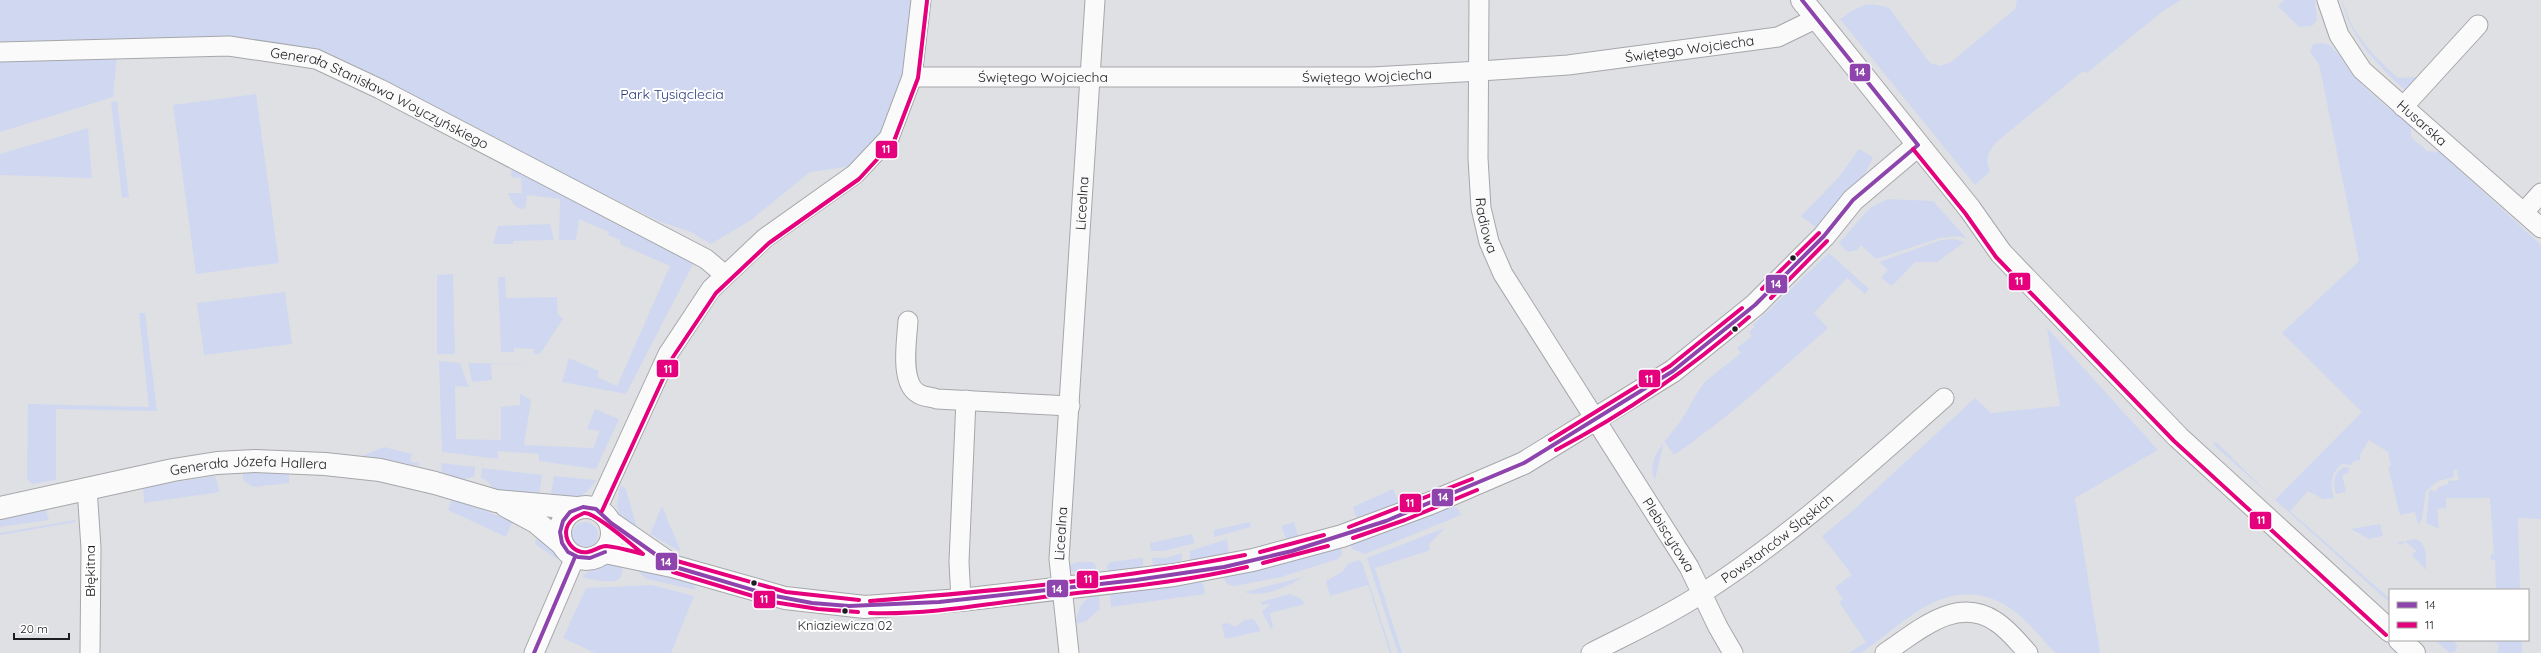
<svg xmlns="http://www.w3.org/2000/svg" width="2541" height="653" viewBox="0 0 2541 653" font-family="Quicksand,sans-serif">
	<rect width="100%" height="100%" fill="#dfe0e4"/>
	<path fill="#cfd8f0" d="M0,0H914L909,64L887,134L853,166L810,172L751,220L711,244L691,232L661,222L399,94L288,44L253,41L0,46Z
		M2017,0H2181L2163,11L2087,73L2083,71L1999,140C1989,149 1984,159 1990,171L1975,185L1840,19C1859,6 1867,0 1889,8L1930,63L1941,66L1951,62L2015,9Z
		M2285,0H2315L2317,20L2312,26L2299,27L2278,6Z
		M2341,0C2345,5 2348,18 2352,25C2364,46 2380,62 2398,78L2418,77L2410,89L2405,90C2374,61 2353,41 2341,0Z
		M2323,43C2339,47 2343,65 2354,76C2370,95 2392,110 2411,126V137L2427,151L2440,152L2541,245V519L2518,518L2520,590H2493L2496,589L2495,560H2491V554H2494L2490,498H2446V508L2437,509L2439,529L2426,523L2429,493L2431,489L2434,492L2439,487L2448,484V481L2459,480L2457,470H2453L2454,477L2438,481L2426,491L2422,519L2418,525L2415,512L2400,515L2388,467L2391,466L2388,452L2369,440L2360,455V460L2354,461L2351,465L2342,464C2330,473 2330,485 2334,498L2323,499L2308,491L2290,511L2390,599V603L2213,444L2216,442L2275,500L2362,412L2282,333L2359,261L2319,64L2310,52L2313,44Z
		M117,55L113,97L0,132V60Z
		M256,94L279,263L196,274L173,105Z
		M117,101L129,197L122,198L111,102Z
		M88,128L92,178L0,175V154Z
		M1859,149L1873,157C1863,184 1836,207 1817,228L1801,216L1839,177Z
		M512,165L694,262L626,394L562,382L569,358L599,371L597,377L617,386L670,266L620,244V240L608,235L609,232L579,219L576,240H559L560,199L527,195L525,209C515,209 512,203 508,193H522L521,178L511,177Z
		M1888,199L1933,201L1967,239L1958,236L1940,238L1876,259L1861,245L1857,250L1847,252L1839,243L1871,207Z
		M550,224L554,240L513,241V244H493L498,226Z
		M1953,239L1965,242L1937,262H1915L1892,286L1881,278L1888,270L1879,262L1941,240Z
		M1829,253L1869,289L1865,294L1847,278L1814,313L1828,328C1778,372 1730,417 1674,455L1664,441L1655,480C1643,460 1673,433 1682,419C1690,407 1697,390 1707,380C1718,371 1730,362 1741,353L1737,348L1752,336L1749,332L1755,327L1753,325Z
		M453,274L455,354H437V275Z
		M498,277H505L506,298L557,297L558,314L563,319L540,354H534V349L514,348V352H501Z
		M285,292L292,344L204,355L197,303Z
		M139,313H145L157,411L56,409V480L32,484L27,479L28,404L149,407Z
		M2047,328L2158,450L2075,498L2100,653H2055C2041,638 2027,619 2010,608C1949,569 1906,623 1861,653H1849L1866,642L1839,602L1843,599L1835,587L1852,575L1822,536L1849,514L1975,398L1991,413L2060,406Z
		M439,361L460,363L469,387L455,386L456,439L501,440V407L520,405V394L531,400L524,445L593,448L600,431L587,429L595,409L619,419L596,469L539,461V454L498,451V459L442,452Z
		M468,363L533,364H491L492,380L472,382Z
		M384,447L412,454L410,460L413,463L419,462V466L362,456Z
		M441,463L475,467V476L463,480L442,472Z
		M2345,467L2349,468L2348,473L2342,475L2346,492L2336,494C2333,484 2333,471 2345,467Z
		M482,468L542,475L539,496C527,495 506,497 495,489C489,485 489,480 481,478Z
		M243,471L289,473V483L253,487L243,480Z
		M215,476L220,492L144,503L143,487Z
		M554,476L596,480C583,501 573,498 550,500Z
		M620,486L625,487L637,527L622,521L617,506Z
		M1393,489L1399,503L1359,520L1357,519L1353,507Z
		M452,499L513,521L506,537L448,510Z
		M1449,505L1458,509L1461,515L1365,554L1352,549L1351,544Z
		M662,506L681,552L650,534Z
		M46,510L49,520L0,527V520Z
		M75,520L76,522L0,535V533Z
		M1250,522L1251,527L1214,537V530Z
		M1294,522L1299,539L1288,543L1281,526Z
		M572 535a13 13 0 1 1 26 0a13 13 0 1 1-26 0Z
		M2380,524L2383,536L2369,539L2351,529Z
		M1445,528L1429,544L1430,550L1375,568L1402,653H1398L1367,558Z
		M539,531L555,552L558,560L535,544Z
		M1192,534L1195,543L1164,551H1151L1150,543Z
		M1227,539L1229,556L1190,563V551Z
		M2415,539C2428,542 2426,559 2426,570L2412,555L2416,551L2405,541L2401,545L2396,543Z
		M1341,547L1342,554L1338,559L1281,577L1234,586L1227,584L1223,577Z
		M1182,553L1181,564L1154,568L1152,558H1165Z
		M1143,558V569L1108,575L1107,566L1110,562Z
		M1359,560L1362,562L1392,653H1390L1368,585L1330,596L1326,581L1342,572L1348,564Z
		M615,562L624,563C623,567 622,574 620,578C615,585 589,579 582,577L593,568Z
		M1078,562H1093L1096,566L1097,575L1085,576L1069,570L1067,566Z
		M636,566L694,584L696,590L647,579L641,574Z
		M1303,577C1290,586 1261,599 1245,592Z
		M1199,581L1203,584L1205,594L1111,607L1110,593Z
		M652,585L694,596L671,653H595L563,638L586,588Z
		M1290,594L1300,598L1305,604L1270,613L1273,628L1271,629L1262,612L1270,604L1262,605L1261,602Z
		M1099,595L1100,609L1086,621L1076,624C1078,608 1082,598 1099,595Z
		M1254,619L1261,631L1225,639L1222,624L1228,623L1235,627L1245,620Z
		M2435,640H2453L2457,645L2456,651L2450,653Z
		M2494,640H2522V653H2497L2499,646Z"/>
	<g fill="none" stroke-linecap="round" stroke-linejoin="round">
		<g stroke="#a6a7aa" stroke-width="21">
			<g id="street">
				<path id="s1" d="M1479,0L1478,158L1481,208L1489,242L1503,274L1689,567L1718,627L1733,653"/>
				<path id="s2" d="M2327,0L2339,35L2362,70L2541,228"/>
				<path id="s3" d="M0,52L229,46L316,59L380,89L706,259L725,275"/>
				<path id="s4" d="M912,77H1372L1480,71L1568,65L1778,37L1815,19"/>
				<path d="M2403,107L2478,25"/>
				<path d="M2524,212L2541,193"/>
				<path d="M908,321C907,339 899,384 919,394C924,397 932,397 937,399L1070,406"/>
				<path d="M87,488L91,548L90,653"/>
				<path d="M597,509L668,354L711,289L765,238L855,174L889,138L912,77L921,0"/>
				<path d="M961,600L959,562L966,400"/>
				<path d="M534,653L575,557"/>
				<path id="s5" d="M1069,653L1059,559L1095,0"/>
				<path id="s6" d="M1591,653C1628,634 1666,617 1701,594C1789,538 1866,467 1944,398"/>
				<path d="M1885,653C1917,632 1956,595 1995,621C2008,629 2018,642 2028,653"/>
			</g>
		</g>
		<g stroke="#a6a7aa" stroke-width="24">
			<g id="secondary">
				<path d="M1802,0L1970,209L2001,253L2178,437L2390,631"/>
				<path d="M506,506L536,522L561,543"/>
				<circle cx="586" cy="533" r="26"/>
				<path id="s7" d="M0,508L173,470L217,463L255,461L325,464L380,470L435,483L496,501L576,508"/>
				<path d="M611,523L666,561"/>
				<path d="M605,552L672,566L785,598L865,607L961,600L1174,575L1253,560L1342,536L1431,503L1524,463L1673,371L1755,305L1824,236L1853,200L1918,145"/>
				<path d="M2400,640L2414,653"/>
			</g>
		</g>
		<use href="#street" stroke="#fafafb" stroke-width="19"/>
		<use href="#secondary" stroke="#fafafb" stroke-width="22"/>
		<g stroke="#fff" stroke-width="7">
			<path id="bus-1" d="M1802,0L1918,145
				M605,552L590,558L578,557L568,552L562,543L560,532L563,521L570,512L583,507L596,509L611,523L672,566L770,595L812,603L849,606L939,602L1136,580L1224,567L1292,551L1386,521L1524,463L1673,371L1755,305L1824,236L1853,200L1918,145
				M534,653L575,557"/>
		</g>
		<g stroke="#fff" stroke-width="7">
			<path id="bus-2" d="M1913,149L1965,213L1996,257L2174,441L2386,635
				M1762,289L1819,233
				M1771,298L1827,241
				M1550,440L1670,366L1742,308
				M1556,450C1626,413 1690,369 1749,317
				M602,511L673,357L716,293L769,243L859,179L894,141L918,78L927,1
				M584,513C595,512 632,545 643,554C631,551 618,547 606,546C600,546 594,551 588,552C576,554 566,544 566,532C567,521 575,517 584,513Z
				M1349,527L1472,479
				M1353,538L1405,520L1477,490
				M1260,552L1324,535
				M677,561L786,592L859,600
				M1263,563L1328,546
				M673,572L773,602L818,609L858,612
				M870,601C995,591 1121,579 1245,555
				M870,613C931,615 992,603 1052,596C1117,588 1183,582 1247,567"/>
		</g>
		<use href="#bus-1" stroke="#8e44ad" stroke-width="4"/>
		<use href="#bus-2" stroke="#e5007d" stroke-width="4"/>
	</g>
	<g fill="#1d1e21" stroke="#fff" stroke-width="1.5">
		<circle cx="1793" cy="258" r="3.5"/>
		<circle cx="1735" cy="329" r="3.5"/>
		<circle cx="754" cy="583" r="3.5"/>
		<circle cx="845" cy="611" r="3.5"/>
	</g>
	<g text-anchor="middle" dominant-baseline="central" stroke-width="4" stroke-linejoin="round" paint-order="stroke">
		<g font-size="13" fill="#1d1e21" stroke="#fff">
			<text x="845" y="625">Kniaziewicza 02</text>
		</g>
		<g font-size="14" fill="#1d1e21" stroke="#fff">
			<text stroke="none"><textPath href="#s4" startOffset="779">Świętego Wojciecha</textPath></text>
			<text stroke="none"><textPath href="#s4" startOffset="455">Świętego Wojciecha</textPath></text>
			<text stroke="none"><textPath href="#s4" startOffset="131">Świętego Wojciecha</textPath></text>
			<text stroke="none"><textPath href="#s3" startOffset="390">Generała Stanisława Woyczyńskiego</textPath></text>
			<text stroke="none"><textPath href="#s2" startOffset="159">Husarska</textPath></text>
			<text stroke="none"><textPath href="#s5" startOffset="451">Licealna</textPath></text>
			<text stroke="none"><textPath href="#s1" startOffset="226">Radiowa</textPath></text>
			<text stroke="none"><textPath href="#s7" startOffset="253">Generała Józefa Hallera</textPath></text>
			<text stroke="none"><textPath href="#s5" startOffset="120">Licealna</textPath></text>
			<text stroke="none"><textPath href="#s1" startOffset="587">Plebiscytowa</textPath></text>
			<text stroke="none"><textPath href="#s6" startOffset="219">Powstańców Śląskich</textPath></text>
			<text transform="translate(90 571) rotate(-90)">Błękitna</text>
		</g>
		<g font-size="14" fill="#273a7c" stroke="#fff">
			<text x="672" y="94">Park Tysiąclecia</text>
		</g>
	</g>
	<g stroke="#fff" stroke-width="1.5">
		<rect x="1849" y="63" width="22" height="19" rx="4" fill="#8e44ad"/>
		<rect x="875" y="140" width="23" height="19" rx="4" fill="#e5007d"/>
		<rect x="2008" y="272" width="23" height="19" rx="4" fill="#e5007d"/>
		<rect x="1765" y="274" width="23" height="20" rx="4" fill="#8e44ad"/>
		<rect x="656" y="359" width="23" height="19" rx="4" fill="#e5007d"/>
		<rect x="1638" y="369" width="23" height="19" rx="4" fill="#e5007d"/>
		<rect x="1431" y="488" width="23" height="19" rx="4" fill="#8e44ad"/>
		<rect x="1399" y="493" width="23" height="20" rx="4" fill="#e5007d"/>
		<rect x="2249" y="511" width="23" height="19" rx="4" fill="#e5007d"/>
		<rect x="655" y="552" width="23" height="19" rx="4" fill="#8e44ad"/>
		<rect x="1076" y="570" width="23" height="19" rx="4" fill="#e5007d"/>
		<rect x="1046" y="579" width="23" height="19" rx="4" fill="#8e44ad"/>
		<rect x="753" y="590" width="23" height="19" rx="4" fill="#e5007d"/>
	</g>
	<g font-size="11" text-anchor="middle" font-weight="bold" fill="#fff">
		<text x="1860" y="76">14</text>
		<text x="886" y="153">11</text>
		<text x="2019" y="285">11</text>
		<text x="1776" y="288">14</text>
		<text x="668" y="373">11</text>
		<text x="1649" y="383">11</text>
		<text x="1443" y="501">14</text>
		<text x="1410" y="507">11</text>
		<text x="2261" y="524">11</text>
		<text x="666" y="566">14</text>
		<text x="1088" y="583">11</text>
		<text x="1057" y="593">14</text>
		<text x="764" y="603">11</text>
	</g>
	<rect x="2389" y="589" width="140" height="52" fill="#ffffff" stroke="#a5a5a6"/>
	<rect x="2397" y="602" width="20" height="6" fill="#8e44ad" stroke="#a5a5a6"/>
	<text x="2425" y="609" font-size="12" fill="#1d1e21">14</text>
	<rect x="2397" y="622" width="20" height="6" fill="#e5007d" stroke="#a5a5a6"/>
	<text x="2425" y="629" font-size="12" fill="#1d1e21">11</text>
	<path d="M14 633v6h55v-6" fill="none" stroke="#1d1e21" stroke-width="2"/>
	<text x="20" y="633" font-size="12" fill="#1d1e21" stroke="#ffffff" stroke-width="3" paint-order="stroke">20 m</text>
</svg>
